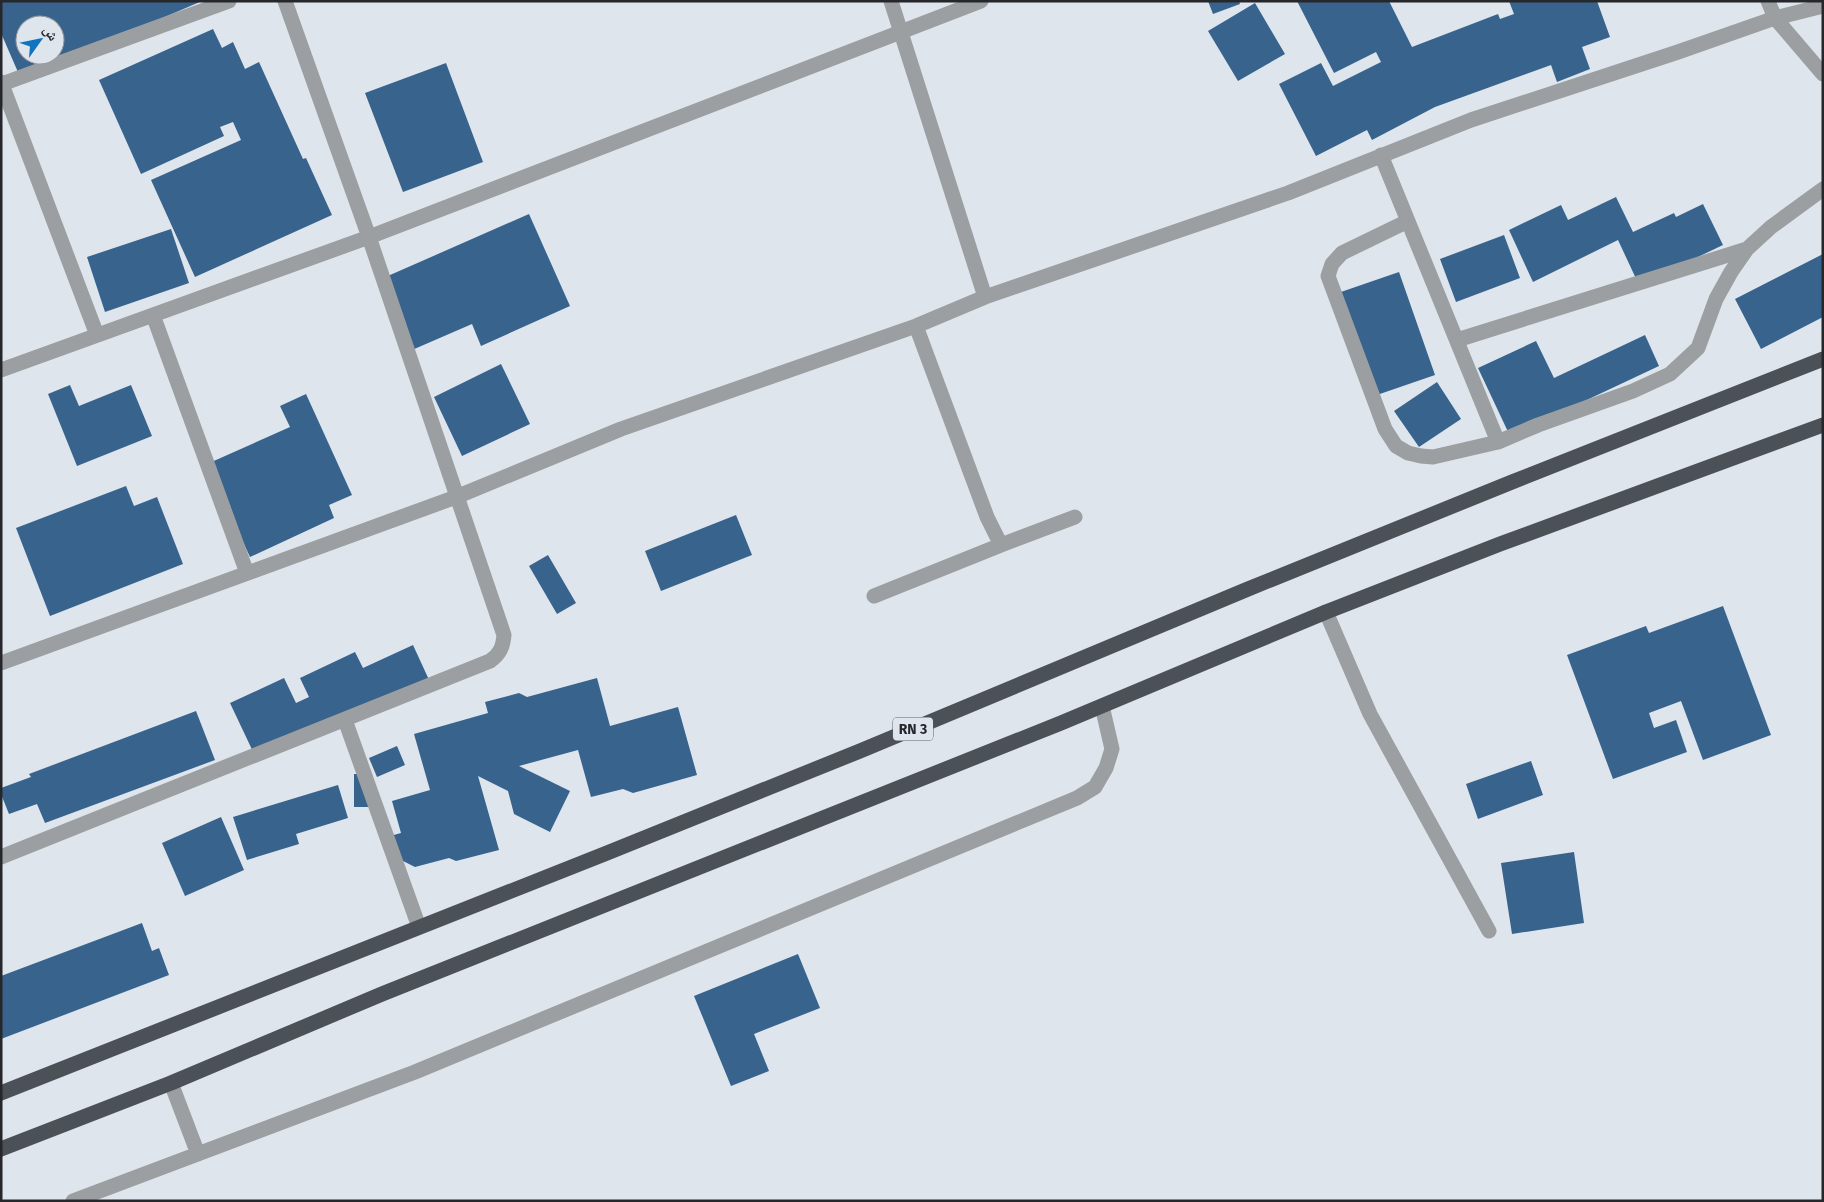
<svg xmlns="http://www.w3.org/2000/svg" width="1824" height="1202" viewBox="0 0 1824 1202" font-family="'Fira Sans','Noto Naskh Arabic',sans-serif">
	<rect width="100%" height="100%" fill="#dee5ed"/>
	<path fill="#37638d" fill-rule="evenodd" d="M1,1H202L21,79L1,33ZM25,25H55V55H25Z
		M1208,1H1239L1240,4L1213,14Z
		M1297,1H1389L1412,47L1498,14L1500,19L1514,14L1509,1H1597L1610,37L1582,47L1590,69L1557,82L1551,65L1435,107L1372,140L1367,130L1316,156L1279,84L1321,63L1333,86L1381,62L1376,52L1334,73Z
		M1255,3L1285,54L1238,81L1208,31Z
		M213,29L222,48L233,42L245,69L259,62L303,159L306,158L332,215L195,277L151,180L241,140L233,122L220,127L224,136L141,174L99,80Z
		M446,63L483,162L403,192L365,93Z
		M1616,197L1633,232L1674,213L1676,217L1703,204L1723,245L1639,285L1618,240L1533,282L1509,230L1561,205L1568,220Z
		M529,214L570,306L481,346L472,324L412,350L381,279Z
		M171,229L189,283L105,312L87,257Z
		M1504,235L1520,278L1456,302L1440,259Z
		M1823,254V317L1761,349L1735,299Z
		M1399,272L1435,375L1374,396L1338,293Z
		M1645,335L1659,366L1510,436L1478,368L1536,341L1554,378Z
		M501,364L530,424L462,456L434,397Z
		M1437,382L1461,419L1419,447L1394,411Z
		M70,385L79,406L131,385L152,436L77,466L48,394Z
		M306,394L352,495L329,505L334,518L250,557L207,464L290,427L280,406Z
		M126,486L134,506L157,497L183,564L50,616L16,528Z
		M736,515L752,555L661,591L645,551Z
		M548,555L576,603L557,614L529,566Z
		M1723,606L1771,735L1703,760L1681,701L1649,713L1654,728L1676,720L1687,752L1613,779L1567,655L1646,626L1649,633Z
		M413,645L430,682L256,758L230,703L284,678L296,703L309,697L300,678L355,652L363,668Z
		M597,678L610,726L678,707L697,775L633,793L623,789L591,797L578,750L519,766L570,791L550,832L514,814L508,791L478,776L499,850L456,861L449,858L415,867L397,858L390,836L401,833L392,801L430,790L414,734L488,713L485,702L519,693L527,697Z
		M196,711L215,760L45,823L37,804L9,814L1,794V788L31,777L29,774Z
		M397,746L405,765L377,777L369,758Z
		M1531,761L1543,795L1478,819L1466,784Z
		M354,774H371V807H354Z
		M338,785L348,818L296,834L299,844L247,860L233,817Z
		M221,817L244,870L185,896L162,843Z
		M1574,852L1584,923L1512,934L1501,863Z
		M142,923L152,951L159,948L169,975L1,1039V976Z
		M798,954L820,1008L754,1034L769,1071L731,1086L694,996Z"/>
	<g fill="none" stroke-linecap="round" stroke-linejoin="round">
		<path stroke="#9b9fa2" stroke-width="15" d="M1326,612L1370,714L1489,931"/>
		<path stroke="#9b9fa2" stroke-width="15" d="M891,1L985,297
			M1768,1L1775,18L1823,6
			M1,82L97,335
			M2,84L229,1
			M1381,155L1498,442
			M1408,221L1342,253L1332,264L1328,276L1385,429L1396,446L1408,453L1421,456L1433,457L1498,442L1538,425L1633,391L1670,374L1698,348L1716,299L1731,272L1747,249L1771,227L1823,189
			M153,315L247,573
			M916,326L987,517L1001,545L1075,517
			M1457,340L1747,249
			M1,370L369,237L981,1
			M874,596L1001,545
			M1,663L456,497L621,429L916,326L985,297L1288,193L1471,120L1678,52L1775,18L1823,74
			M345,720L419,927
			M1,857L490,661C500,654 503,647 504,635L369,237L285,1
			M171,1083L198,1154
			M73,1201L415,1072L1077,798L1095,787L1106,768L1112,749L1102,706"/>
		<path stroke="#4b5157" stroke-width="15" d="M1,1093L607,853L860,751L1248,589L1512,482L1823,359
			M1,1149L171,1083L382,994L1061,723L1326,612L1500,544L1823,425"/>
	</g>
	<g text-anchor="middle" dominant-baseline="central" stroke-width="5" stroke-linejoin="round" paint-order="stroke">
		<rect fill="#dee5ed" stroke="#5c6064" stroke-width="1" x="893" y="717.5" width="40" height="23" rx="4"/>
		<g font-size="14" font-weight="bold" fill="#25272a">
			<text x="913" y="729">RN 3</text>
		</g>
	</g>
	<rect width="1824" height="1202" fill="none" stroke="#25272a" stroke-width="5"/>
	<g transform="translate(40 40) rotate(57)"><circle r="24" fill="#dee5ed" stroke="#94999f"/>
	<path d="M0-4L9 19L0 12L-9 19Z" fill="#1174bf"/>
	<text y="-8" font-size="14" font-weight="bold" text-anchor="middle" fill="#25272a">ش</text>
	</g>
</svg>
